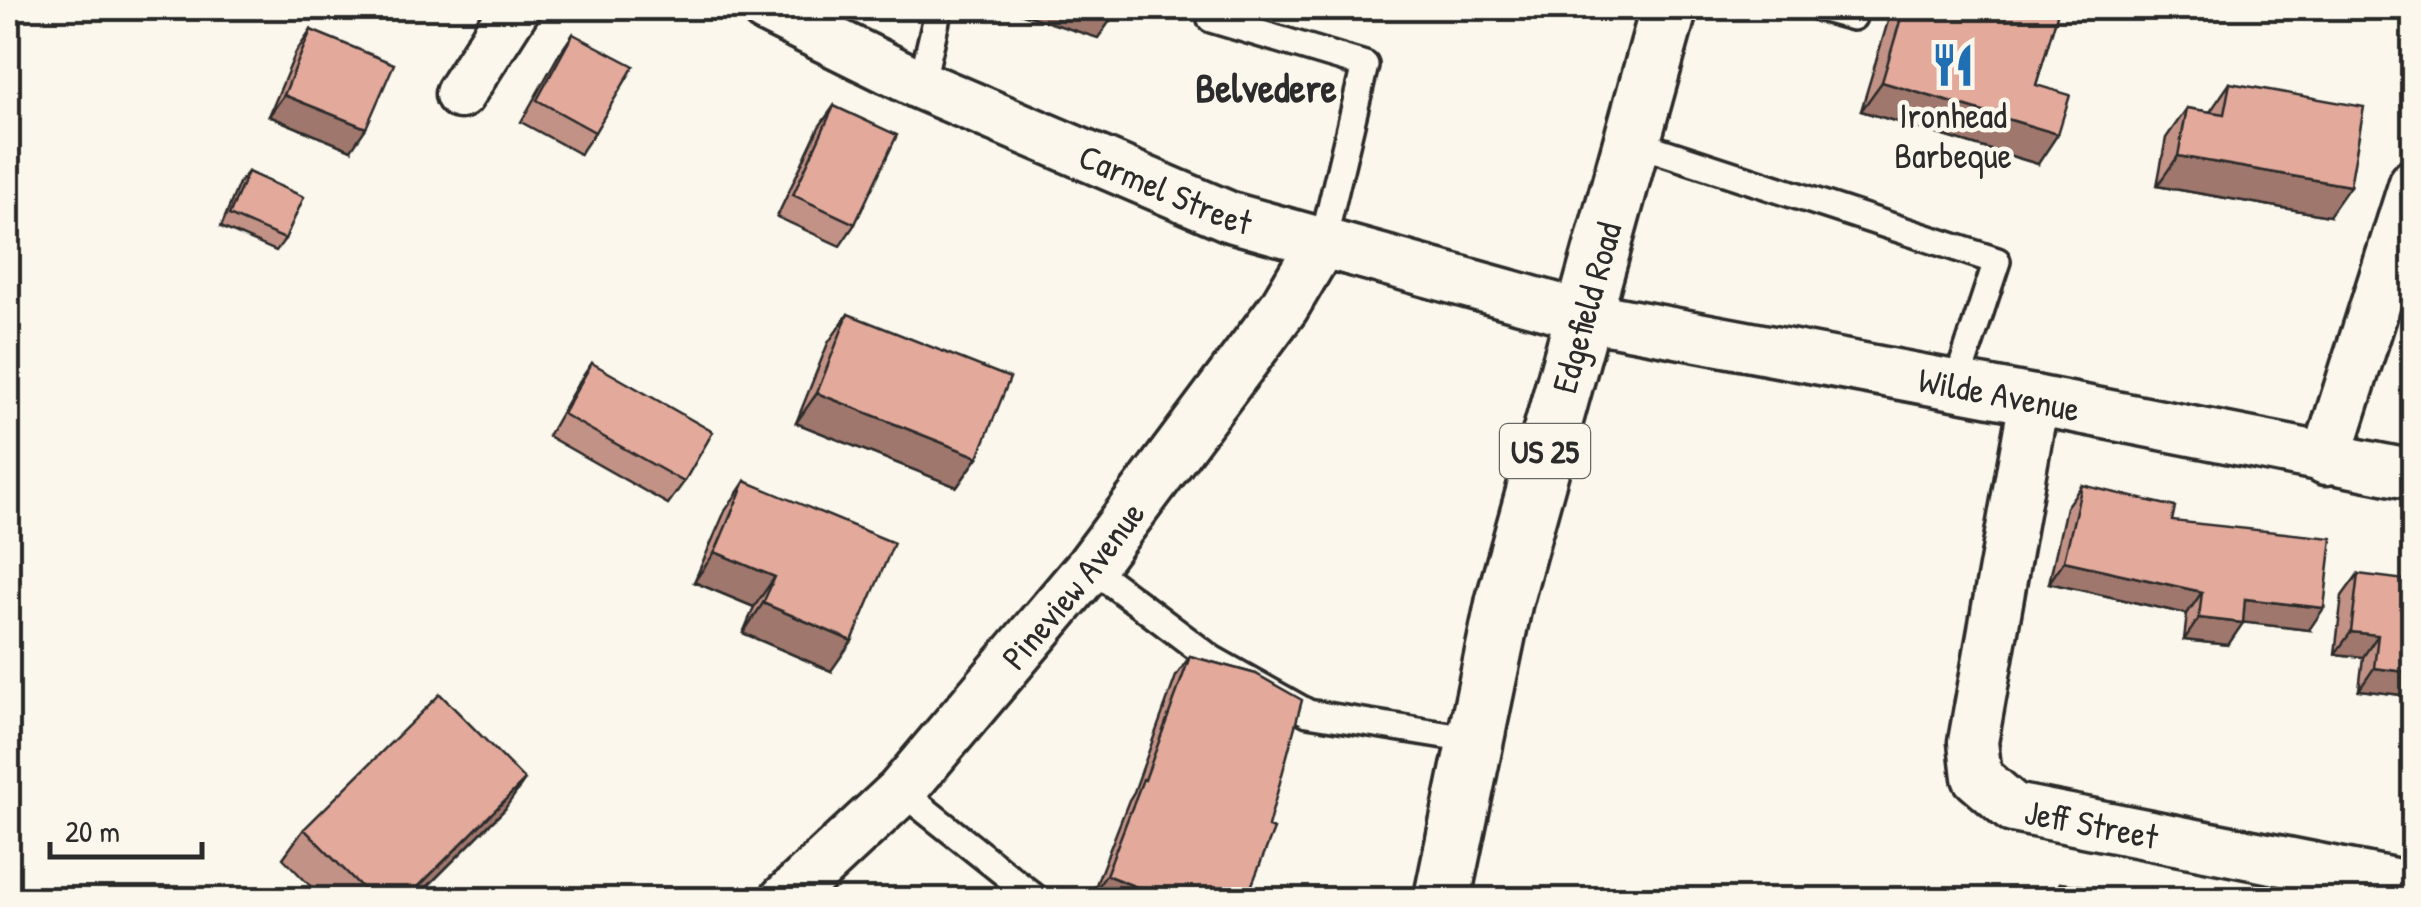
<svg xmlns="http://www.w3.org/2000/svg" width="2421" height="907" viewBox="0 0 2421 907" font-family="'Patrick Hand',sans-serif">
	<rect width="100%" height="100%" fill="#fbf7ec"/>
	<filter id="ink" filterUnits="userSpaceOnUse"><feTurbulence type="fractalNoise" baseFrequency=".01" numOctaves="2"/><feDisplacementMap in="SourceGraphic" scale="20" xChannelSelector="R" yChannelSelector="G"/><feConvolveMatrix kernelMatrix="1 2 1 2 8 2 1 2 1" color-interpolation-filters="sRGB"/></filter>
	<g filter="url(#ink)">
		<g fill="none" stroke-linecap="round" stroke-linejoin="round">
			<g stroke="#2b2b2b" stroke-width="32">
				<path id="service" d="M1820,8L1853,17
					M1211,19L1365,65L1323,241
					M921,85L939,8
					M1633,142L1997,261L1956,385
					M1090,567L1212,659L1308,713L1475,740
					M901,791L1038,900"/>
			</g>
			<g stroke="#2b2b2b" stroke-width="55">
				<g id="minor">
					<path id="s1" d="M765,8L921,85L1230,217L1586,316L2034,400L2414,475"/>
					<path d="M460,94L515,8"/>
					<path id="s2" d="M2034,400L1973,742L1977,777L2013,808L2414,887"/>
					<path d="M2326,460L2414,183"/>
					<path id="s3" d="M784,900L901,791L1090,567L1284,307L1323,241"/>
				</g>
			</g>
			<g stroke="#2b2b2b" stroke-width="62">
				<g id="primary">
					<path id="s4" d="M1442,900L1504,602L1669,8"/>
				</g>
			</g>
			<use href="#service" stroke="#fbf7ec" stroke-width="25"/>
			<use href="#minor" stroke="#fbf7ec" stroke-width="48"/>
			<use href="#primary" stroke="#fbf7ec" stroke-width="55"/>
		</g>
		<path fill="#c39286" stroke="#2b2b2b" stroke-width="2.5" d="M1892,8H2059L2036,85L2038,164L1861,111Z
			M311,30L351,150L269,116L296,52Z
			M573,34L595,132L580,154L521,122L558,56Z
			M2230,83L2329,216L2157,186L2166,138L2187,108L2210,112Z
			M834,106L855,224L840,246L777,217L819,127Z
			M248,172L285,239L276,251L221,227L239,183Z
			M848,314L978,457L957,487L796,423L828,343Z
			M592,363L684,482L668,504L548,436L577,385Z
			M745,481L831,671L743,633L754,607L694,582L725,511Z
			M2082,485L2172,521L2309,630L2243,622L2228,645L2184,640L2187,614L2049,583L2066,507Z
			M2358,574L2410,696L2359,690L2363,657L2335,654L2342,596Z
			M1190,656L1256,674L1092,895L1129,800L1134,792L1176,676Z
			M504,810L414,900H324L283,858L304,829Z
			M2060,883L2160,900H2048Z"/>
		<path fill="#9f776d" stroke="#2b2b2b" stroke-width="2.5" d="M1004,8H1119L1098,38Z
			M1882,82L2058,134L2038,164L1861,111Z
			M284,95L366,128L351,150L269,116Z
			M2178,156L2350,186L2329,216L2157,186Z
			M817,393L978,457L957,487L796,423Z
			M715,552L775,577L754,607L694,582Z
			M2064,561L2202,592L2187,614L2049,583Z
			M2245,599L2324,608L2309,630L2230,621Z
			M763,603L852,641L831,671L743,633Z
			M2199,618L2243,623L2228,645L2184,640Z
			M2351,632L2378,635L2363,657L2335,654Z
			M2374,668L2414,673V691L2410,696L2359,690Z
			M525,780L504,810L414,900H405Z
			M1106,875L1170,900H1103L1092,895Z"/>
		<path fill="#e3aa9c" stroke="#2b2b2b" stroke-width="2.5" d="M1904,8H2059L2036,85L2070,95L2058,134L1882,82Z
			M311,30L394,64L366,128L284,95Z
			M573,34L634,66L595,132L537,100Z
			M2230,83L2364,107L2350,186L2178,156L2187,108L2224,114Z
			M834,106L897,135L855,224L793,195Z
			M248,172L304,197L285,239L229,215Z
			M848,314L1010,378L978,457L817,393Z
			M592,363L713,432L684,482L563,414Z
			M745,481L894,543L852,641L763,603L775,577L715,552Z
			M2082,485L2175,507L2172,521L2332,538L2324,608L2245,599L2243,623L2199,618L2202,592L2064,561Z
			M2358,574L2414,581V673L2374,668L2378,635L2351,632Z
			M1190,656L1256,674L1302,700L1268,827L1274,829L1246,900H1170L1106,875L1143,779L1145,780Z
			M440,694L525,780L405,900H374L304,829Z
			M2060,883L2161,896L2160,900H2057Z"/>
	</g>
	<defs>
		<g id="restaurant-bare" transform="scale(3.45)"><path d="M-5-6h1v4h1v-4h1v4h1v-4h1v5L-1.5 .5V6h-2V.5L-5-1ZM5-6V6H3V1.5H1.5Q1.5-4 5-6Z" fill="#1f6fb2" stroke="#fbf7ec" stroke-width="2.5" paint-order="stroke"/></g>
	</defs>
	<g fill-rule="evenodd">
		<use href="#restaurant-bare" x="1953" y="65"/>
	</g>
	<g text-anchor="middle" dominant-baseline="central" stroke-width="9" stroke-linejoin="round" paint-order="stroke">
		<rect fill="#fbf7ec" stroke="#696865" stroke-width="2.5" x="1500" y="424" width="90" height="54" rx="8"/>
		<g font-size="32" font-weight="bold" fill="#2b2b2b">
			<text x="1545" y="451">US 25</text>
		</g>
		<g font-size="35" fill="#2b2b2b" stroke="#fbf7ec">
			<text x="1953" y="115">Ironhead<tspan x="1953" dy="40">Barbeque</tspan></text>
		</g>
		<g font-size="35" fill="#2b2b2b" stroke="#fbf7ec">
			<text stroke="none"><textPath href="#s1" startOffset="440">Carmel Street</textPath></text>
			<text stroke="none"><textPath href="#s4" startOffset="610">Edgefield Road</textPath></text>
			<text stroke="none"><textPath href="#s1" startOffset="1300">Wilde Avenue</textPath></text>
			<text stroke="none"><textPath href="#s3" startOffset="428">Pineview Avenue</textPath></text>
			<text stroke="none"><textPath href="#s2" startOffset="510">Jeff Street</textPath></text>
		</g>
		<g font-size="40" font-weight="bold" fill="#2b2b2b" stroke="#fbf7ec">
			<text x="1266" y="87">Belvedere</text>
		</g>
	</g>
	<rect width="2421" height="907" fill="none" stroke="#fbf7ec" stroke-width="40"/>
	<rect x="20" y="20" width="2381" height="867" fill="none" stroke="#2b2b2b" stroke-width="4" filter="url(#ink)"/>
	<path d="M50 842v15h152v-15" fill="none" stroke="#2b2b2b" stroke-width="5"/>
	<text x="65" y="842" font-size="30" fill="#2b2b2b" stroke="#fbf7ec" stroke-width="8" paint-order="stroke">20 m</text>
</svg>
